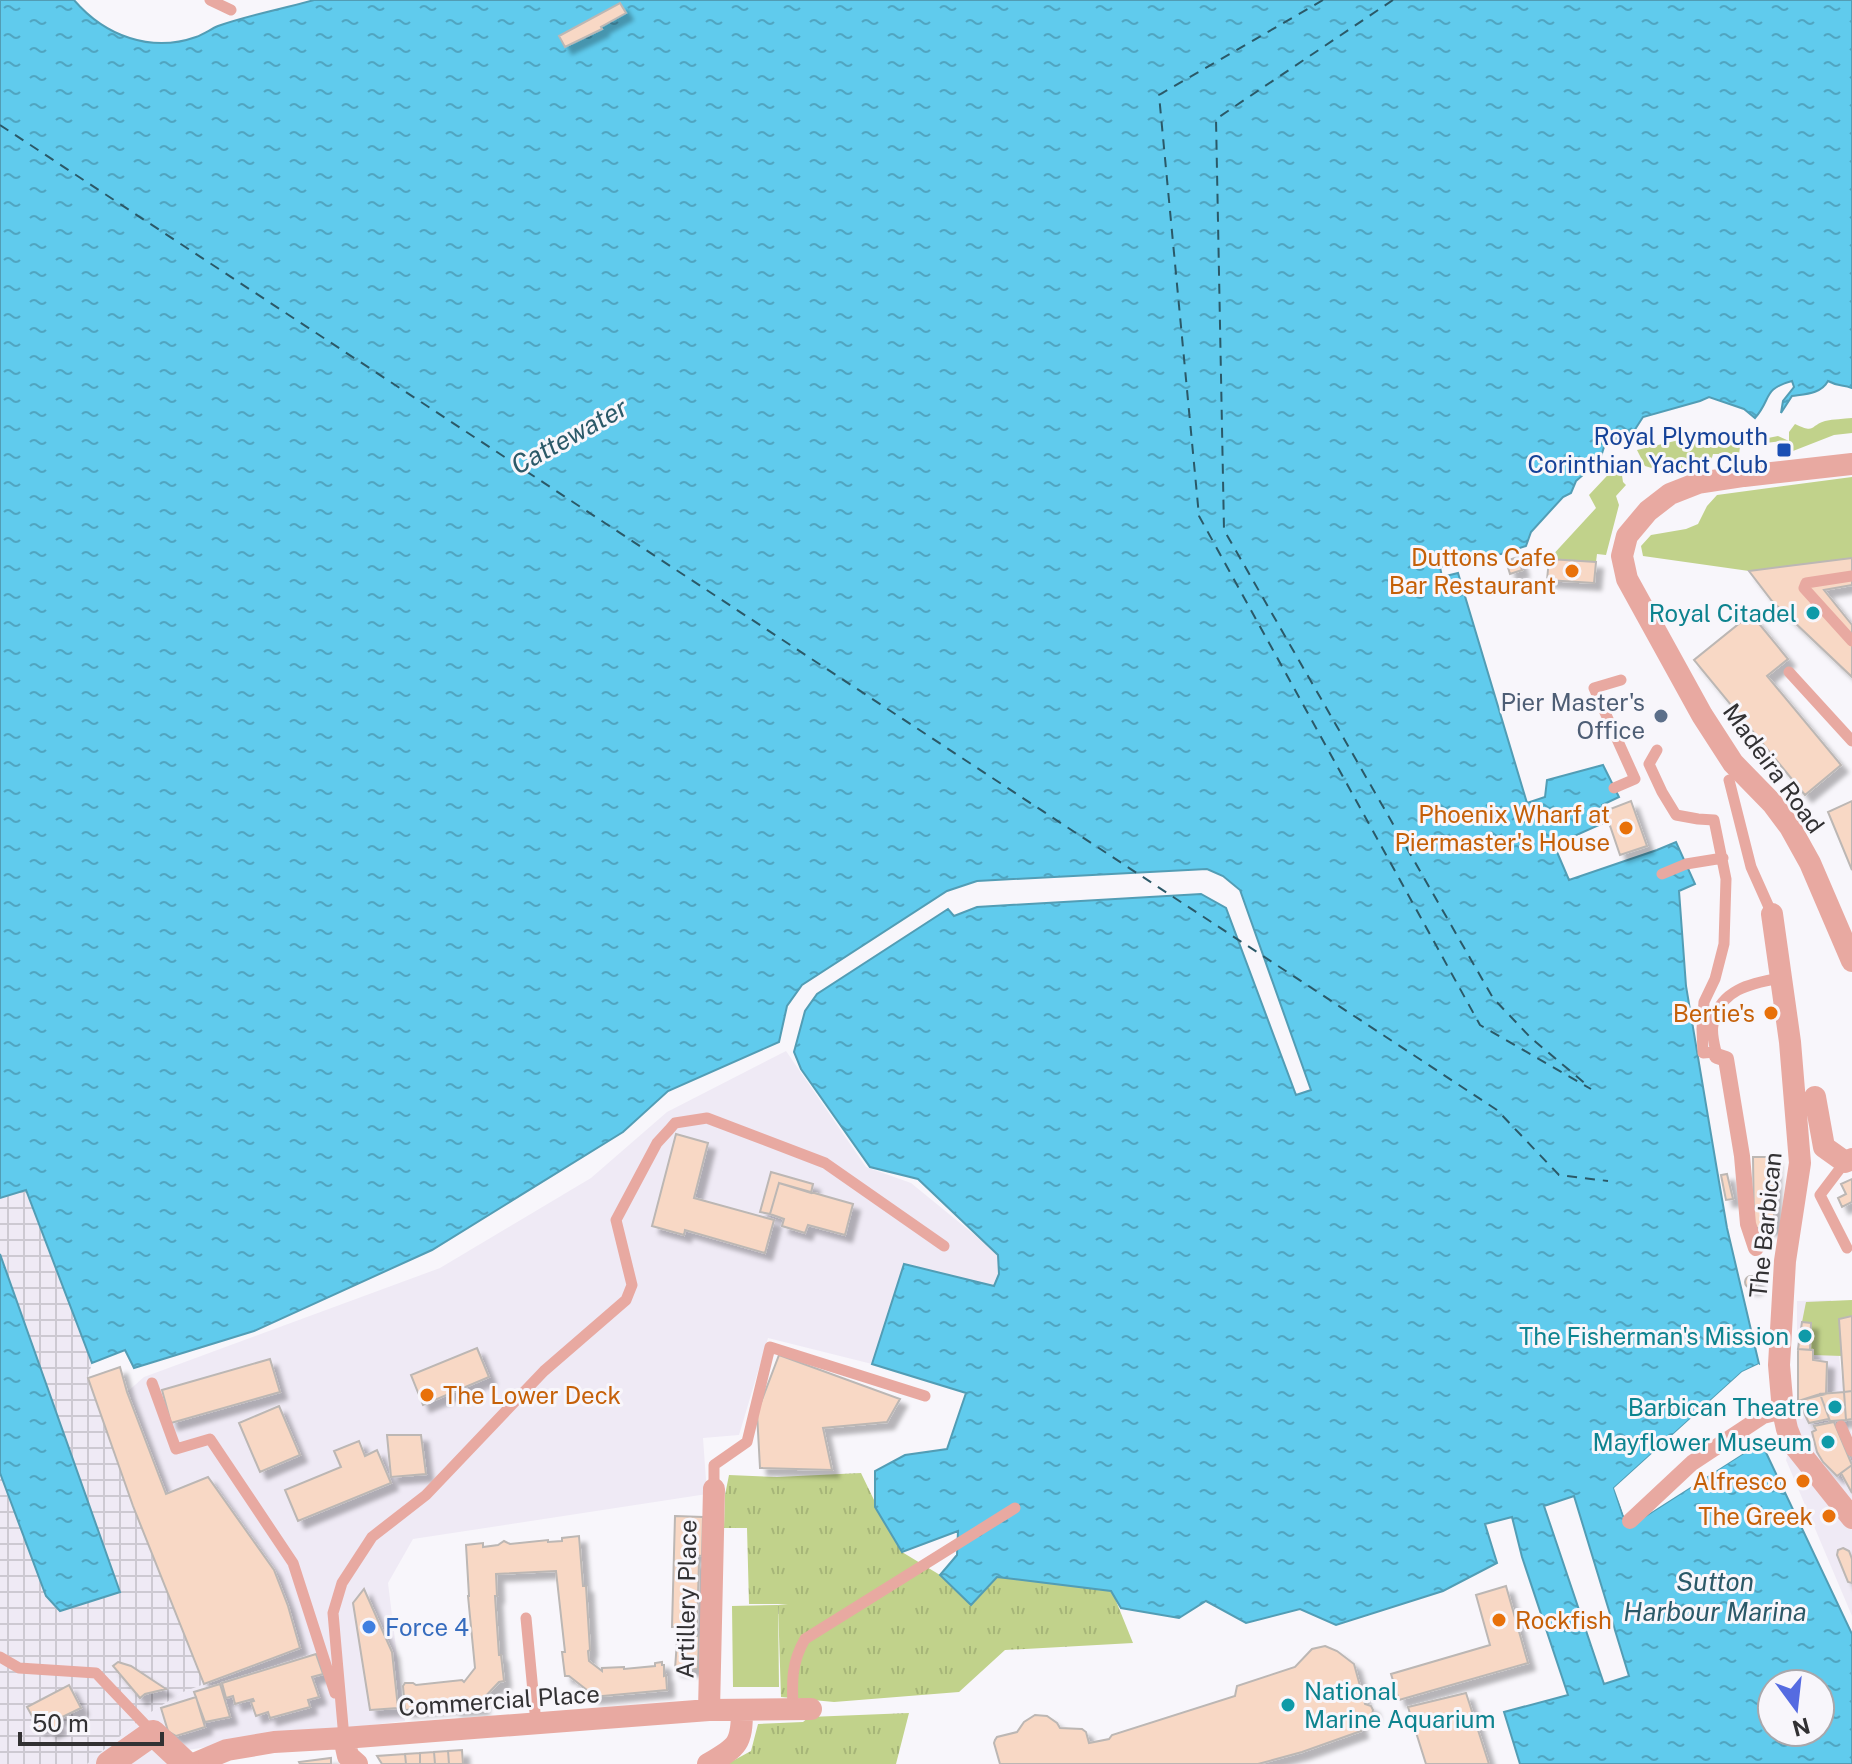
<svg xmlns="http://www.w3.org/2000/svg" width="1852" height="1764" viewBox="0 0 1852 1764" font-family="'Public Sans',sans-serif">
	<defs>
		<pattern id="industrial-grid" width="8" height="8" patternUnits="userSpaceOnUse" patternTransform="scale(2)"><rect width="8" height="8" fill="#efeaf5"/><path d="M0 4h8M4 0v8" fill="none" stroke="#cdc9d2"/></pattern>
		<pattern id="park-tufts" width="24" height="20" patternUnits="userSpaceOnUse" patternTransform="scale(2)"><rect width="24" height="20" fill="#c1d28b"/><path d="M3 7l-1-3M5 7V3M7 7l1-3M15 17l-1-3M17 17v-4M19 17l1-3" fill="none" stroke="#a6b578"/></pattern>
		<pattern id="water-ripples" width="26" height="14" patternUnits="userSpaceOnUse" patternTransform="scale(2)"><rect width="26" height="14" fill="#60cbed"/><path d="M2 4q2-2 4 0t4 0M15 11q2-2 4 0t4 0" fill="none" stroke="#50a5c1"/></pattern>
		<filter id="shadow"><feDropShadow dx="7" dy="7" stdDeviation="2" flood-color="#0004"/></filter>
	</defs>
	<rect width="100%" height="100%" fill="#f8f6fb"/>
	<path fill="#efeaf5" d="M786,1051L866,1167L911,1183L998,1254L999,1274L995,1286L904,1265L872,1364L768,1338L739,1435L703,1438L707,1494L413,1539L388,1583L405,1721L302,1733L180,1751L193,1764H87L143,1717L183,1692L300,1647L288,1606L274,1570L208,1477L166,1494L127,1392L144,1377L440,1268L591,1178L667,1112Z
		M1831,1300L1849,1428L1852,1433V1616L1786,1460L1797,1416V1301Z"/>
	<path fill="url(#industrial-grid)" d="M26,1190L92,1363L88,1377L120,1367L127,1392L166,1493L208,1477L274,1570L288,1606L300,1648L183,1692L143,1717L87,1764H0V1474L46,1596L120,1592L0,1254V1198Z"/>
	<path fill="#c1d28b" d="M1852,418V433L1834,435L1793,451L1782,441L1749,445L1740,447L1739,454H1713L1711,461L1686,462L1684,468L1655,469L1645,466L1637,450L1696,436L1707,440L1711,446L1724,442L1738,444L1778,436L1789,441V432L1795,424C1816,434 1809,426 1825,421C1834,419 1843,419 1852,418Z
		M1620,462L1623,482L1626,485L1616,496L1619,505L1606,555L1597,554L1596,562L1549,559L1596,508L1589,495Z
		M1852,477V558L1749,571L1643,556L1641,546L1651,535L1686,529L1698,524L1707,506L1717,495Z
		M1852,1300V1316L1839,1319L1842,1356L1813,1355L1810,1350L1811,1323L1802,1322L1806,1302Z
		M778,1605L779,1687H733L732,1606Z"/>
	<path fill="url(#park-tufts)" d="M861,1473L888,1529L902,1552L940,1575L971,1605L997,1577L1112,1591L1133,1643L1005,1650L959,1692L834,1702L781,1697L778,1605L788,1604H749L747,1528H724L725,1495L729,1475L777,1477Z
		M909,1713L896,1764H727L751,1751L758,1724L803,1722L809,1717Z"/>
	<path fill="url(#water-ripples)" stroke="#529db5" stroke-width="2" fill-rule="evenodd" d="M0,0H74C105,36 151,53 196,37C204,34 211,29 218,26C249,15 282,9 314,0H1852V388C1842,384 1839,387 1828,381C1821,394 1805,394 1792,396L1781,413L1783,401L1794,387L1792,381C1762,389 1772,399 1755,418L1744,409L1709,397L1700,401L1643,417L1634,431L1618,438L1604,447L1600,460L1576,481L1571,493L1563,497L1531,532L1526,546L1501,554L1475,556L1440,567L1442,577L1458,573L1527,803L1545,797L1547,780L1603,765L1619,797L1602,805L1608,821L1554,845L1569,880L1657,850L1676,842L1695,884L1679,891L1686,986L1717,1170L1727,1228L1759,1364L1742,1372L1614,1488L1623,1516L1638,1521L1761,1442L1852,1634V1764H1520L1504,1712L1568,1695L1522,1557L1512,1517L1485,1524L1497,1563L1443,1591L1336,1625L1300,1609L1246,1623L1206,1601L1179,1618L1121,1608L1111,1591L997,1577L971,1605L940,1575L957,1555L958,1531L902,1552L875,1507V1471L905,1455L947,1449L966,1393L872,1364L904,1264L994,1286L999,1274L998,1255L918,1179L870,1167L801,1069L794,1052L805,1011L817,994L948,909L954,916L977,907L1201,894L1226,908L1296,1095L1311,1090L1240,890L1223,876L1207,869L977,881L947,891L802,985L787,1006L779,1042L668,1091L623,1132L432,1250L254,1331L134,1368L125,1350L92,1363L26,1190L0,1198ZM1574,1496L1629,1676L1604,1684L1544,1506ZM1772,1684H1820V1732H1772Z
		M0,1254L120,1592L60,1611L46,1596L0,1473Z"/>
	<path fill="#f8f6fb" d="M1759,1364V1369L1744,1375L1618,1489L1626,1515L1636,1518L1761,1438V1442L1628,1527L1614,1488L1742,1372Z"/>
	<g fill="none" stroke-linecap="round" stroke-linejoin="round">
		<path stroke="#2b5968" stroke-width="2" stroke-dasharray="10 8" stroke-linecap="butt" d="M1323,0L1159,95L1199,516L1480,1025L1591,1089
			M1393,0L1216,119L1224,530L1493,998L1531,1038L1587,1085
			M0,125L1497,1110L1559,1175L1608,1181"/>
	</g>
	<path fill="#f8d8c5" stroke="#bcb7b4" stroke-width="2" filter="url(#shadow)" d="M620,3L626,13L601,27L602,29L565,47L559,36Z
		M1518,557L1522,570L1510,574L1506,561Z
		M1852,558V585L1824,590L1852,625V677L1772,601L1749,571Z
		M1549,559L1596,562L1594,583L1547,580Z
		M1751,614L1788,659L1767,676L1841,765L1805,795L1694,660Z
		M1631,801L1647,846L1620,855L1605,811Z
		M1852,801V870L1828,812Z
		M676,1134L708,1143L694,1198L774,1220L765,1253L685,1230L684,1235L652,1226Z
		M1753,1157H1774V1228H1754Z
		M771,1172L813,1184L811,1193L779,1183L770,1214L760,1212Z
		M1727,1174L1733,1199L1726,1200L1721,1175Z
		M1852,1179V1202L1842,1207L1838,1198L1846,1194L1841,1184Z
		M779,1183L853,1204L845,1235L808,1225L805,1233L782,1226L784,1219L770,1214Z
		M1745 1282a6 6 0 1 1 12 0a6 6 0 1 1-12 0Z
		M1852,1316V1391L1844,1392L1839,1319Z
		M1802,1322L1811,1323L1810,1350L1798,1349Z
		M477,1348L489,1377L423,1405L411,1375Z
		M1798,1349L1813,1350V1360L1827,1362L1826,1394L1798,1401Z
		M779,1355L900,1399L887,1422L823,1428L832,1470L760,1468L757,1413Z
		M270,1359L280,1392L171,1423L162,1390Z
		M120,1367L127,1392L166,1494L208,1477L274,1570L288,1606L300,1648L204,1684L133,1506L88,1378Z
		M1852,1391V1419L1846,1420L1844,1392Z
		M1844,1392L1846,1420L1830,1421L1820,1394Z
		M1820,1394L1830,1421L1828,1419L1809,1423L1798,1401Z
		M279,1406L300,1455L260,1472L239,1423Z
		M1834,1422L1852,1465L1837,1476L1823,1462L1817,1452L1812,1432L1816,1430L1814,1426Z
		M387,1435H421L426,1474L391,1477Z
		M359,1441L365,1456L377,1450L391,1483L298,1521L285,1490L341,1467L334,1451Z
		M1852,1465V1493L1841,1473Z
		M675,1516L703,1517L702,1556L693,1555V1561H699L697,1629H692V1636H699L698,1669H675L678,1627H672Z
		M579,1536L583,1586H586L590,1650L588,1651L589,1661L602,1671V1668L624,1667V1669L655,1666V1663L662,1662V1665H664V1676L666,1675L667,1690L592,1697V1694L569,1676H565L562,1652H565L556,1571L496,1574L497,1596H495L499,1655H501L504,1681L499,1682L482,1700V1707L454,1709V1706L405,1710L403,1686L405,1683H413L416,1685L462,1680L464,1682L475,1668L468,1596H469L466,1545L483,1543V1547L498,1545L504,1541L510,1544L548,1540V1542L562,1541V1538Z
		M1843,1548L1849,1551L1852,1559V1583L1848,1582L1837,1555L1838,1550Z
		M1506,1586L1528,1663L1399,1700L1391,1674L1490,1645L1476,1595Z
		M364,1589L392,1652L398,1708L370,1710L353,1603Z
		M1325,1646L1337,1651L1354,1664L1365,1704L1371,1706L1373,1710L1372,1715L1358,1720L1361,1731L1302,1752L1258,1764H1000L994,1743L995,1740L997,1737L1017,1732L1024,1722L1035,1715L1047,1716L1057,1723L1060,1728L1082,1729L1086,1732L1089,1743L1109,1739L1112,1735L1235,1696L1237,1686L1295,1667L1312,1649Z
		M316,1654L323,1674L312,1677L319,1697L308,1700L310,1707L270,1718L268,1712L256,1716L251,1702L254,1701L253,1699L235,1704L233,1696L226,1698L222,1683Z
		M118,1662L131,1666L166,1689L145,1694L140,1698L113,1666Z
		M220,1684L230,1717L205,1722L194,1692Z
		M69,1685L81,1708L56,1720L60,1727L50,1732L46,1725L39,1729L27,1707Z
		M1466,1693L1489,1764H1426L1408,1707Z
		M196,1697L205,1727L176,1736L168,1731L161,1708Z
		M462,1750L463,1764H449L448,1751Z
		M448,1751L449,1764H435L434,1752Z
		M434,1752L435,1764H420V1753Z
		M420,1753V1764H406L405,1754Z
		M405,1754L406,1764H382L377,1756Z
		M331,1758V1764H300L299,1762Z"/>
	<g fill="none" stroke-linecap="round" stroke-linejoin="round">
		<path stroke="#e8a9a1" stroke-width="11" d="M210,0L231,10
			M1852,576L1806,583L1804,588L1852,641
			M1789,672L1852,741
			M1657,750L1649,764L1662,792L1676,815L1698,819L1714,820L1726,879L1724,944L1715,979L1704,1002L1702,1029L1703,1053L1716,1052
			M1729,780L1751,867L1772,914
			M1614,788L1635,779L1594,688L1621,680
			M1662,874L1686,864L1723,858
			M1717,1056C1715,1047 1711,1034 1713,1025C1718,990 1751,983 1781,978
			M1845,1162L1820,1195L1847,1248
			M152,1383L176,1449L210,1439L293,1563L335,1693
			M1841,1426L1852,1451
			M714,1489V1465L747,1442L770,1347L925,1396
			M526,1618L536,1723
			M0,1657L19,1668L96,1673L153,1733
			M793,1709C792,1682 791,1663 805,1639L1015,1508
			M344,1738L333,1613L342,1583L372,1537L426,1495L544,1371L626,1300L632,1285L616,1220L657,1143L669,1130L675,1123L707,1118L825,1163L944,1246"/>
		<path stroke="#e8a9a1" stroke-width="16" d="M1717,1056L1726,1059L1742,1156L1748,1224L1756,1248
			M1630,1521L1692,1463L1763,1416L1783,1411"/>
		<path stroke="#e8a9a1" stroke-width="22" d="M1852,464L1744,476L1698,483L1670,494L1648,511L1627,536L1622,556L1627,579L1702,715L1733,763L1772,803L1790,827L1810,863L1852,961
			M1772,914L1790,1042L1800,1163L1785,1261L1779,1365L1783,1411L1787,1429L1793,1444L1852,1518
			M1815,1097L1824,1147L1845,1162L1852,1159
			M709,1710L714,1489
			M344,1738L348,1756L357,1764
			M194,1764L227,1750L274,1742L344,1738L709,1710L811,1709
			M708,1764C737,1747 742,1745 742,1710"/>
		<path stroke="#e8a9a1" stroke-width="26" d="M109,1764L153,1733L186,1764"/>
	</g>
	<rect fill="#1a4fb4" stroke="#f8f6fb" stroke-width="3" x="1776" y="442" width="16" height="16" rx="4"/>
	<g fill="#e8710a" stroke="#f8f6fb" stroke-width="3">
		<circle cx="1572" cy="571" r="8"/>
		<circle cx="1626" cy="828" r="8"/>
		<circle cx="1771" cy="1013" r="8"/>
		<circle cx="427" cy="1395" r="8"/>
		<circle cx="1803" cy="1481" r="8"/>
		<circle cx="1829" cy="1516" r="8"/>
		<circle cx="1499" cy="1620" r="8"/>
	</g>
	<g fill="#0f9aa8" stroke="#f8f6fb" stroke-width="3">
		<circle cx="1813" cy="613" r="8"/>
		<circle cx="1805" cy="1336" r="8"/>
		<circle cx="1835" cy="1407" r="8"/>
		<circle cx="1828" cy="1442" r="8"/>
		<circle cx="1288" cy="1705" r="8"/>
	</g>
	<circle fill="#5c6f8a" stroke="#f8f6fb" stroke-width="3" cx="1661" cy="716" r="8"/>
	<circle fill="#3f7fe0" stroke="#f8f6fb" stroke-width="3" cx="369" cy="1627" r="8"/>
	<g text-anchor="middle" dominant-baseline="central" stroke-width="6" stroke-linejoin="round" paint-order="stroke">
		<g font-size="24" fill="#164399" stroke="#f8f6fb" text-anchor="end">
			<text x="1768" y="436">Royal Plymouth<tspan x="1768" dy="28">Corinthian Yacht Club</tspan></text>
		</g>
		<g font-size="24" fill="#c56008" stroke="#f8f6fb" text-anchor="end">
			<text x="1556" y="557">Duttons Cafe<tspan x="1556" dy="28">Bar Restaurant</tspan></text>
			<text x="1610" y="814">Phoenix Wharf at<tspan x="1610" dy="28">Piermaster's House</tspan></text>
			<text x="1755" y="1013">Bertie's</text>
			<text x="443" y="1395" text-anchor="start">The Lower Deck</text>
			<text x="1787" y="1481">Alfresco</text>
			<text x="1813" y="1516">The Greek</text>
			<text x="1515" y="1620" text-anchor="start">Rockfish</text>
		</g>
		<g font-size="24" fill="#0d838f" stroke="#f8f6fb" text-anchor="end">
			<text x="1797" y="613">Royal Citadel</text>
			<text x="1789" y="1336">The Fisherman's Mission</text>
			<text x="1819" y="1407">Barbican Theatre</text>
			<text x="1812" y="1442">Mayflower Museum</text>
			<text x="1304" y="1691" text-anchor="start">National<tspan x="1304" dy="28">Marine Aquarium</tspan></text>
		</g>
		<g font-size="24" fill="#4e5e75" stroke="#f8f6fb" text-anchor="end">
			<text x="1645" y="702">Pier Master's<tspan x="1645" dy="28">Office</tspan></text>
		</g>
		<g font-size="24" fill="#323133" stroke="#f8f6fb">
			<text transform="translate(1774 768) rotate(54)">Madeira Road</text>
			<text transform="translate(1765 1225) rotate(-84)">The Barbican</text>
			<text transform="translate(686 1599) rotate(-89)">Artillery Place</text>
			<text transform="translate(499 1700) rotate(-4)">Commercial Place</text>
		</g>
		<g font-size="24" fill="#366cbe" stroke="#f8f6fb" text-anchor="start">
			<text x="385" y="1627">Force 4</text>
		</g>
		<g font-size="26" font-style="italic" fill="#2b5968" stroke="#f8f6fb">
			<text transform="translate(569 436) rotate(-29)">Cattewater</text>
			<text x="1715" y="1581">Sutton<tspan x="1715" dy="30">Harbour Marina</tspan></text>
		</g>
	</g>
	<g transform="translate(1796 1708) rotate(165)"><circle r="38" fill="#f8f6fb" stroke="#a9a7ab" stroke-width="2"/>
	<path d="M0-6L14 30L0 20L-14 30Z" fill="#556be1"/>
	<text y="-12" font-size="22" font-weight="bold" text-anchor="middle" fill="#323133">N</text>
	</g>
	<path d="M20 1732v12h142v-12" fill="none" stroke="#323133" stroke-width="4"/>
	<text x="32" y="1732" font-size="24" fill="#323133" stroke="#f8f6fb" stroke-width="6" paint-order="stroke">50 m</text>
</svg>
